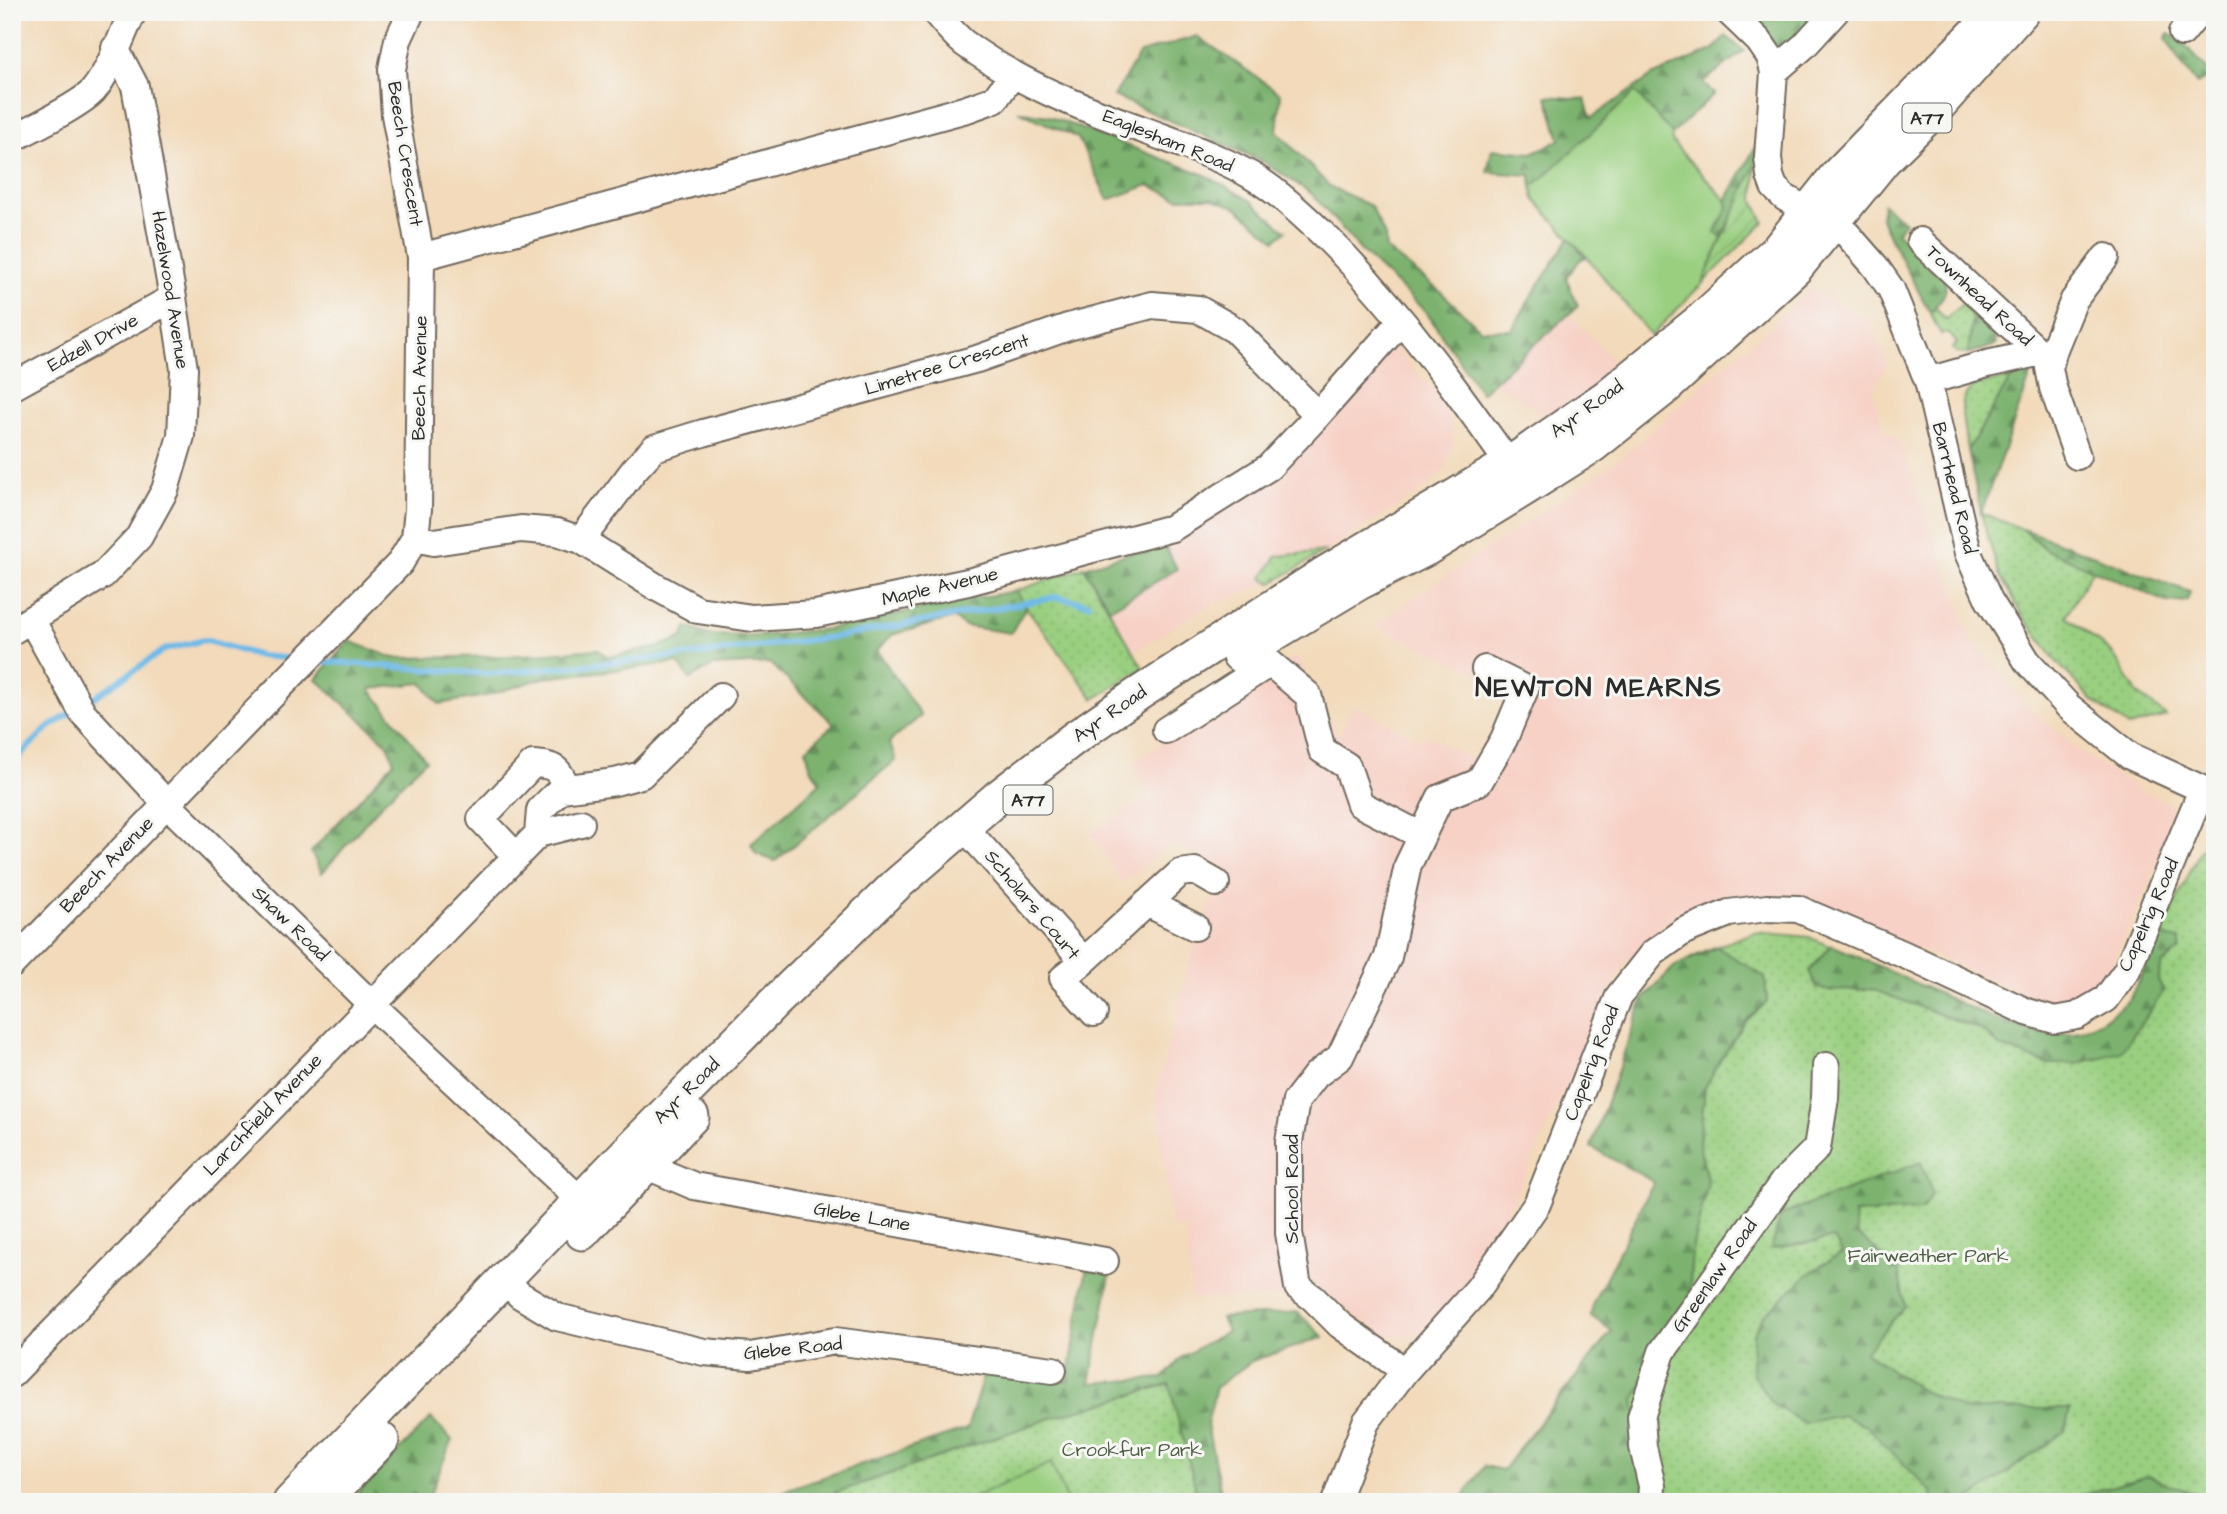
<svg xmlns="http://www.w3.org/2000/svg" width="2227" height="1514" viewBox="0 0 2227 1514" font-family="'Architects Daughter',sans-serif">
	<defs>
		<pattern id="grass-dots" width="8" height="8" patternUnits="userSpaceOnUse" patternTransform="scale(1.75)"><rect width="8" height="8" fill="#9acf80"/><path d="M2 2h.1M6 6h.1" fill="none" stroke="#85b26f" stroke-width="1.8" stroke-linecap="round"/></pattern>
		<pattern id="forest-firs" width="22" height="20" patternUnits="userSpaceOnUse" patternTransform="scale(1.75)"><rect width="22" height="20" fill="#7bb26e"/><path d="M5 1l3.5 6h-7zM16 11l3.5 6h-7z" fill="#65915b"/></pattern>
		<pattern id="garden-furrows" width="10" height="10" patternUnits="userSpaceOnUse" patternTransform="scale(1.75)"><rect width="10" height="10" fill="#9acf80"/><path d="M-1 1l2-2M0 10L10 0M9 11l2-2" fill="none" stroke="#85b26f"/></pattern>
	</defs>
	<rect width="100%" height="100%" fill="#f6f6f2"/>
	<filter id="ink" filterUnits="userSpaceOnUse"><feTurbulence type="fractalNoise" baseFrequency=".0143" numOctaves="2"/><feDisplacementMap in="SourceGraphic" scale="14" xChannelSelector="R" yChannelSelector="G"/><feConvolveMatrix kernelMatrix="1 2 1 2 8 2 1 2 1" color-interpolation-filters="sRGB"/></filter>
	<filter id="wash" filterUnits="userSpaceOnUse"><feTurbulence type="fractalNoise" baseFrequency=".00686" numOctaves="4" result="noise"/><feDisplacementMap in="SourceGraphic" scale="28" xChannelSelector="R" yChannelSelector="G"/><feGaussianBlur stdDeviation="1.57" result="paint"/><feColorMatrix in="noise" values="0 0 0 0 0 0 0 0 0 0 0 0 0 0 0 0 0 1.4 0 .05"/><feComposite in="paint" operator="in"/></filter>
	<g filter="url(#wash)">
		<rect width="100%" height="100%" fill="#f2daba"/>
		<path fill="#f7d1c6" d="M1811,287L1868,320L1887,363L1872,391L1884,432L1899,439L1971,638L2026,705L2085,755L2141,790L2170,803L2174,822L2164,850L2107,973L2094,995L2057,1008L1797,896L1748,895L1719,898L1667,919L1622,968L1593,1019L1581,1055L1496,1237L1437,1323L1411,1337L1387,1335L1367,1324L1304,1279L1284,1296L1191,1298L1187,1228H1172L1156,1094L1194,947L1225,867L1172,844L1122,883L1091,833L1150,795L1132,763L1297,656L1339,737L1353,705L1423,741L1426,735L1484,765L1517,691L1375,626L1431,586L1605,470L1634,448L1709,379L1774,324Z
			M1569,314L1618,365L1554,420L1493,382Z
			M1391,344L1442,400L1451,423L1453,446L1445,469L1426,488L1326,551L1277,556L1262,578L1272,583L1214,603L1135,651L1110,609L1177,569L1164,543L1200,529L1249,495Z"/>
		<path fill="url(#grass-dots)" stroke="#627d56" stroke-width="2" d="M1963,303L1973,312L1968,354L1959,353L1952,349L1957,343L1948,332L1941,335L1930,313L1935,307L1946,319Z
			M2011,378L1968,450C1965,430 1952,395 1978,385C1988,381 2000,380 2011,378Z
			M1981,513L2023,529L2045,549L2093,569L2066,616L2112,653L2138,694L2166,716L2129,727L2093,701L2056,661L2020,612L1999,574Z
			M1326,551L1272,583L1262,578L1277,556Z
			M1084,567L1143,668L1094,699L1026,607L1016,591Z
			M2212,838L2215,839V1502H1479L1525,1440L1612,1331L1688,1200L1591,1147L1643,999L1674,967L1707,950L1755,932L1809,937L1990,1017L2038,1033H2074L2102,1021L2130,999L2200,851Z
			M1170,1384L1199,1502H818L837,1492L1051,1418Z"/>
		<path fill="url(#forest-firs)" stroke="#536e4c" stroke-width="2" d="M1747,12H1824L1783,55Z
			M2169,33L2186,46L2212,75L2197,84L2180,62L2166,38Z
			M1197,36L1281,94L1277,131L1329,186L1371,206L1385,236L1386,249L1441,292L1481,330H1512L1529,300L1569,238L1586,257L1580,260L1566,278L1578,306L1481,393L1426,312L1362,252L1312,194L1264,162L1114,96L1140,53Z
			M1726,36L1744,51L1703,82L1714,94L1672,134L1635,92L1544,177L1532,186L1531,175L1487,172L1492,149L1532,153L1560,140L1547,96L1585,99L1591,118L1652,76L1713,50Z
			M1018,111L1048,116L1203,174L1250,200L1286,231L1275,240L1236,207L1211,198H1177L1149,185L1108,200L1078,138Z
			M1756,146V164L1722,238L1715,233L1728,207L1726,200Z
			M1883,204L1905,222L1897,232L1944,279C1950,293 1939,302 1930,313L1887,232L1881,218Z
			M1973,312L1994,334L1996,343L1993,346L1968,354Z
			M2032,372L1981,513L1968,450L2011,378Z
			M2023,529L2190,592L2187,601L2169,603L2045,549Z
			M1164,543L1177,569L1110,609L1084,567Z
			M1016,591L1026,607L1011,633L964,626L953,618L892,635L877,650L921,716L889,742L896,760L775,861L756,854L751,844L820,783L810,766L806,749L834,724L770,663L713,666L690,679L678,663L544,678L485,696L439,704L422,683L370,689L426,760L386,799L322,873L311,852L394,762L387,743L316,679L349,641L394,658L509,656L598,649L608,657L658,647L682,638L687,627L708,635L757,636L827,629L946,603Z
			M2159,936L2180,940V950L2162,964L2158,980L2164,991L2121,1052L2076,1064H2047L2001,1047L1980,1029L1871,989L1829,991L1817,988L1809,971L1832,945L1990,1017L2038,1033H2074L2102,1021L2130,999Z
			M1717,947L1765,977L1767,1002L1747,1020L1722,1057L1705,1088L1699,1145L1708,1183L1692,1250L1689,1304L1634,1400L1649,1502H1460L1484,1466L1503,1470L1612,1331L1591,1316L1593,1303L1654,1182L1591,1147L1643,999L1674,967Z
			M1921,1162L1932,1193L1922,1210L1854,1214L1857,1234L1898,1269L1905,1306L1865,1352L1922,1391L1964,1409H2070L2065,1431L1966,1502H1931L1933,1493L1866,1426L1842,1415L1804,1423L1772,1404L1752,1373L1753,1334L1763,1316L1812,1271L1842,1253L1834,1238L1771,1249L1781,1215Z
			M1087,1266L1110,1275L1090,1383L1163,1378L1182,1357L1227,1331L1221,1318L1297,1312L1324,1337L1252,1361L1216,1387L1207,1425L1223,1502H1199L1169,1384L1051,1418L837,1492L818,1502H767L788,1489L967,1429L984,1373L1068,1381Z
			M431,1418L452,1440L427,1502H362L355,1496Z
			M2147,1476L2190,1492L2215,1497V1502H2058Z"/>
		<path fill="url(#garden-furrows)" stroke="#627d56" stroke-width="2" d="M1756,164L1754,201L1764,222L1702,284Z"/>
		<path fill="#9acf80" stroke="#627d56" stroke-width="2" d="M1635,92L1672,134V142L1726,200L1728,207L1715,233L1722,238L1702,284L1651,336L1587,257L1534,199L1532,186L1544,177Z
			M1051,1463L1068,1502H963Z"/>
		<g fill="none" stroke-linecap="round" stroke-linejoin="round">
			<path stroke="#6ebae7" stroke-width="6" d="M318,661L488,674L692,655L842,636L1057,597L1089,604
				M86,703L164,650L204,640L260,656L296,659
				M12,763L48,728L74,711"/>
		</g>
	</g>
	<g filter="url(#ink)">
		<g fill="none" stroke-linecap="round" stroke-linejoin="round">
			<g stroke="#71685d" stroke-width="30">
				<path id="minor" d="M411,12L398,40L392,69L395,115L421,257
					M935,12C944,22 953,34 964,43C1019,84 1085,109 1149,132C1184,145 1220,157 1252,176C1278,191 1307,219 1329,240C1401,312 1462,397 1520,480
					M1729,12L1759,41L1770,57L1774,72L1768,157L1770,176L1774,187L1784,197L1847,234L1875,266L1891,289L1928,381L1968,553L1989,600L2027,661L2069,707L2130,756L2215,795
					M2182,33L2199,12
					M1774,72L1804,46L1835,12
					M12,139C32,128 79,106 93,91C110,71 121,36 133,12
					M1920,241L2039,352
					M1928,381L1987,364L2051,350
					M12,387L173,298
					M2077,456L2053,388L2049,368L2054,349L2074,300L2106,257
					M415,538L434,542L521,529L557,532L581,540L656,587L698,610L752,618L816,614L968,582L1172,528L1269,467L1318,415L1401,321
					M581,540L634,470L654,448L703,433L977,359L1068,327L1152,305L1198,309L1235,330L1318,415
					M32,621L83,713L166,803L371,1004L594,1213
					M12,631L103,575L139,537L165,490L181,436L184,369L173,298L135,86L115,48
					M1166,730L1270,663L1308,695L1322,750L1347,766L1360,804L1422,836
					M964,827L1084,961L1063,978L1094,1013
					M538,834L581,823
					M516,856L481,819L533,764C555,765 558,768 567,788
					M1147,903L1195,927
					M1084,961L1180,873L1195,871L1216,883
					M12,964L400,563L415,538L418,509L421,257L967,109L995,99L1013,74
					M633,1154L647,1166L694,1186L1105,1261
					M504,1280L520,1295L557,1317L704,1352L750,1356L835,1341L1053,1370
					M1405,1371L1340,1325L1313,1298L1298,1287L1289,1233V1142L1296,1101L1316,1075L1340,1057L1388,957L1408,865L1440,798L1479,782L1504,739L1525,689L1485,669
					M12,1374L538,834L540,810L561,789L615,782L641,775L721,696
					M1335,1502L1366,1422L1405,1371L1478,1289L1537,1204L1619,996L1653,953L1684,931L1729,913L1767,908L1798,909L1905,955L2027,1012L2055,1020L2077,1016L2106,999L2127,970L2202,790
					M1651,1502L1652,1486L1643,1447L1641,1417L1662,1352L1783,1182L1817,1148L1825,1098L1826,1066"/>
			</g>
			<g stroke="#71685d" stroke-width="37">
				<path id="major" d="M1239,655L1359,583L1428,548L1526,488L1592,446L1665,388L1796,268L1884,160L1932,113L2022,12
					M582,1233L692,1117
					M290,1502L629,1150L775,1002L896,885L998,797L1073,739L1138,694L1322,575L1509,464L1606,397L1703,318L1778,249L1836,176L1996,12
					M323,1502L382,1440"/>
			</g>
			<use href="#minor" stroke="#fff" stroke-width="26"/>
			<use href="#major" stroke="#fff" stroke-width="33"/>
		</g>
	</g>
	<g text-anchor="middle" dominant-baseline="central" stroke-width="6" stroke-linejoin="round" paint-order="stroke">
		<g fill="#f6f6f2" stroke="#686867" stroke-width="2">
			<rect x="1902.5" y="103.5" width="49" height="29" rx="5"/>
			<rect x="1003.5" y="785.5" width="49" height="29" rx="5"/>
		</g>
		<g font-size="18" font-weight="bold" fill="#2b2b2b">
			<text x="1927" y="118">A77</text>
			<text x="1028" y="800">A77</text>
		</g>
		<g font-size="19" fill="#2b2b2b" stroke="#f6f6f2">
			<text transform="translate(1168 141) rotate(22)">Eaglesham Road</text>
			<text transform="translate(405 154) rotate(81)">Beech Crescent</text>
			<text transform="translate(170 290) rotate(81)">Hazelwood Avenue</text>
			<text transform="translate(1979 296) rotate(43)">Townhead Road</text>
			<text transform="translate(93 343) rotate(-29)">Edzell Drive</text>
			<text transform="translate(947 365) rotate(-17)">Limetree Crescent</text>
			<text transform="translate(420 378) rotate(-89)">Beech Avenue</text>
			<text transform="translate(1587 409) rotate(-36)">Ayr Road</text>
			<text transform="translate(1954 488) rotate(76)">Barrhead Road</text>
			<text transform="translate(940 587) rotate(-13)">Maple Avenue</text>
			<text transform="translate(1110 714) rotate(-35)">Ayr Road</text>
			<text transform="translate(107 865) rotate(-46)">Beech Avenue</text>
			<text transform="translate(1032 905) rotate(50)">Scholars Court</text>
			<text transform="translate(2149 915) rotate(-66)">Capelrig Road</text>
			<text transform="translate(290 924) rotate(44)">Shaw Road</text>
			<text transform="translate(1592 1063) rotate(-69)">Capelrig Road</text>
			<text transform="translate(687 1091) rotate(-45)">Ayr Road</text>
			<text transform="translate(263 1115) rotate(-46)">Larchfield Avenue</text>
			<text transform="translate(1292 1189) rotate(-90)">School Road</text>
			<text transform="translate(862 1217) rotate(10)">Glebe Lane</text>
			<text transform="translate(1715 1276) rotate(-55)">Greenlaw Road</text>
			<text transform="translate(793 1349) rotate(-6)">Glebe Road</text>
		</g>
		<g font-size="19" fill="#4c5c44" stroke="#f6f6f2">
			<text x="1928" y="1256">Fairweather Park</text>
			<text x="1132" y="1450">Crookfur Park</text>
		</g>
		<g font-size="26" font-weight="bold" letter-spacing="2" fill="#2b2b2b" stroke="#f6f6f2">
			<text x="1599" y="688">NEWTON MEARNS</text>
		</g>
	</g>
	<rect width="2227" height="1514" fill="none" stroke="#f6f6f2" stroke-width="42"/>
</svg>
